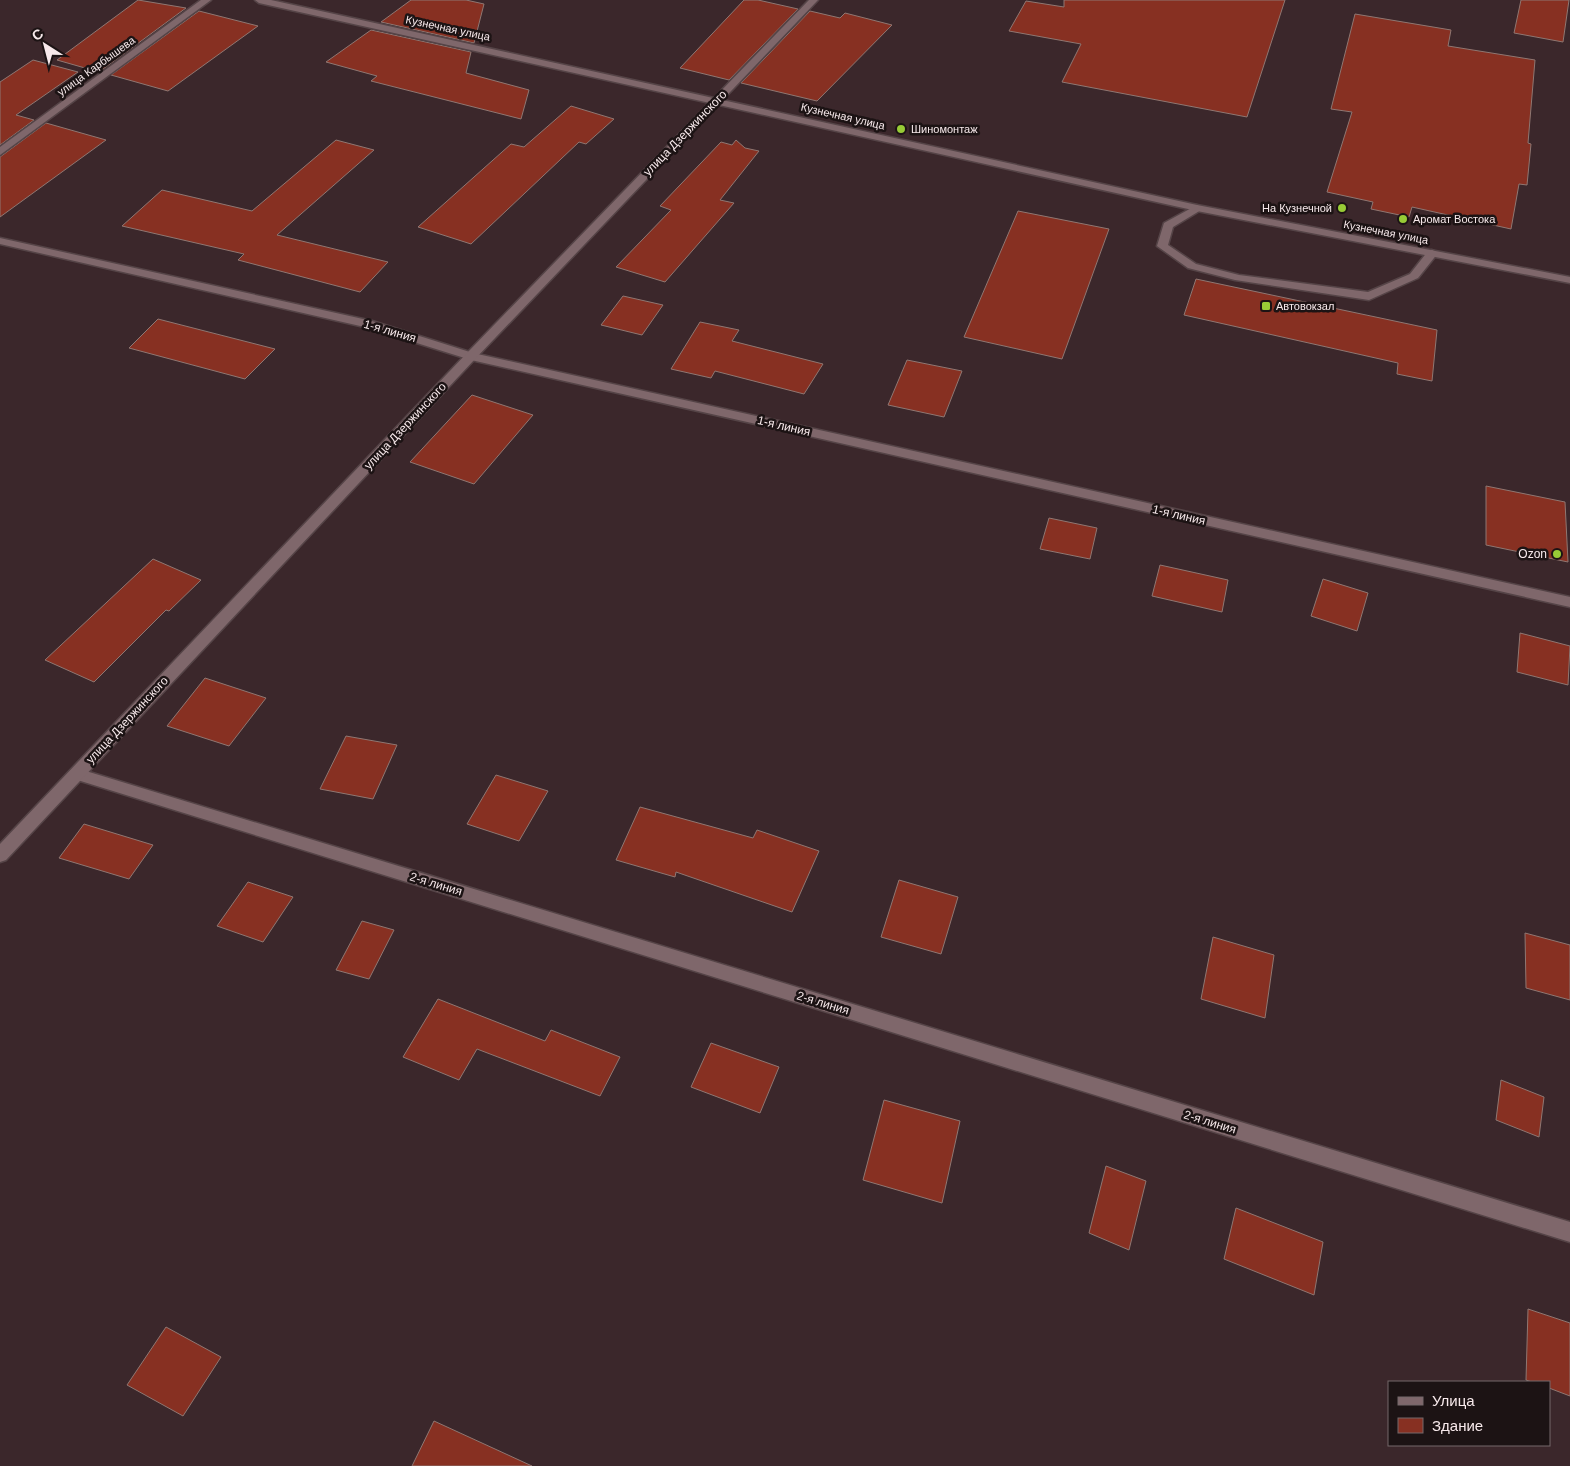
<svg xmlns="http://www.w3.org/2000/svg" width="1570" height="1466" viewBox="0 0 1570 1466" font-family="Arial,sans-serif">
	<rect width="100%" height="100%" fill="#3b272b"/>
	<path fill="#873022" stroke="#8f7772" d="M138,0L186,8L99,72L57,60Z
		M411,0H466L484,4L474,43L381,22Z
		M744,0H758L798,9L729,80L680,68Z
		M1064,0H1285L1247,117L1062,82L1081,44L1009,31L1026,1L1064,7Z
		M1521,0H1569L1563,42L1514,33Z
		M199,11L258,26L168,91L111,75Z
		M810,11L840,18L845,13L892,25L817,101L741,83Z
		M1355,14L1451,30L1448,46L1535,60L1528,143L1531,144L1527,185L1519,184L1511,229L1412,207L1409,217L1371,209L1373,202L1327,192L1352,112L1331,109Z
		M371,30L471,52L466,73L529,90L521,119L371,81L377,76L326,62Z
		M33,60L78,72L16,115L34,120L0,145V82Z
		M571,106L614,119L586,144L579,142L471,244L418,227L511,144L524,147Z
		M46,123L106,140L0,217V157Z
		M336,140L374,150L277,235L388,262L360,292L238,260L244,254L122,226L162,190L252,211Z
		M736,140L745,148L759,151L720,200L734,203L665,282L616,267L671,210L660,206L721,142L732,145Z
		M1018,211L1109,229L1062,359L964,337Z
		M1196,279L1437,330L1432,381L1397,374L1398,363L1184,315Z
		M623,296L663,305L642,335L601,325Z
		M158,319L275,349L245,379L129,348Z
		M700,322L739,330L732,341L823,364L804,394L715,371L711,378L671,369Z
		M907,360L962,371L944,417L888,405Z
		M472,395L533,415L474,484L410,462Z
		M1486,486L1565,502L1568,562L1486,545Z
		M1049,518L1097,528L1090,559L1040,549Z
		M153,559L201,580L169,611L166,610L94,682L45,660Z
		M1160,565L1228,580L1222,612L1152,596Z
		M1323,579L1368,593L1357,631L1311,616Z
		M1520,633L1570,646L1568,685L1517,672Z
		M205,678L266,698L229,746L167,726Z
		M346,736L397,745L373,799L320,789Z
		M496,775L548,791L519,841L467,824Z
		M640,807L753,838L757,830L819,851L792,912L676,872L675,877L616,860Z
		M84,824L153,845L129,879L59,858Z
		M899,880L958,897L941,954L881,937Z
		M248,882L293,897L263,942L217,926Z
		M362,921L394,930L369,979L336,970Z
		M1525,933L1570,945V1000L1526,988Z
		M1213,937L1274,955L1265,1018L1201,999Z
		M438,999L545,1041L551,1030L620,1057L600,1096L477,1049L459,1080L403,1057Z
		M711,1043L779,1067L760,1113L691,1087Z
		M1501,1080L1544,1097L1539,1137L1496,1120Z
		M884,1100L960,1121L942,1203L863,1180Z
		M1106,1166L1146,1181L1129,1250L1089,1233Z
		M1236,1208L1323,1242L1314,1295L1224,1259Z
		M1528,1309L1570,1323V1396L1549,1388V1382H1532L1526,1380Z
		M166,1327L221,1357L183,1416L127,1385Z
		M434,1421L532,1466H412Z"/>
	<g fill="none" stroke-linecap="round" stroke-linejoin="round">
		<g stroke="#554447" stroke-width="3">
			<path id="lane" d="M1197,205L1202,208L1201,210L1173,227L1168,245L1196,264L1239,275L1368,292L1410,274L1428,251L1432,250L1438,253L1418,278L1369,300L1235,280L1188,268L1157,246L1164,223Z"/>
		</g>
		<g stroke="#554447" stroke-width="3">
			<path id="street" d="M255,0H271L1197,205L1570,277V283L1197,211L259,3Z
				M0,238L372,321L473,353L1570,597V607L471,360L369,328L0,244Z
				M76,768L1570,1222V1242L71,778L68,774L71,770Z"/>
		</g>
		<g stroke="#554447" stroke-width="3">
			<path id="secondary" d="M201,0H211L0,155V147Z
				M809,0H818L475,359L6,860L0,862V844L467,353Z"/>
		</g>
		<use href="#lane" fill="#7f676b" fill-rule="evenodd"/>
		<use href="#street" fill="#7f676b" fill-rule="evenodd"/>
		<use href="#secondary" fill="#7f676b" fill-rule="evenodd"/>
	</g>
	<g fill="#98cb36" stroke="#1c1314" stroke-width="2">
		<circle cx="901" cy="129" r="5"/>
		<circle cx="1342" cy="208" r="5"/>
		<circle cx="1403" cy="219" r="5"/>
		<rect x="1261" y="301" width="10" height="10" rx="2.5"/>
		<circle cx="1557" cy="554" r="5"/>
	</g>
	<g text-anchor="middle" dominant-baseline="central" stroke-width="5" stroke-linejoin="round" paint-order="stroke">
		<g font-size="11" fill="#f7e9eb" stroke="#1c1314">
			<text transform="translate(448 28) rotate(12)">Кузнечная улица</text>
			<text transform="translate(96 66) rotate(-36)">улица Карбышева</text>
			<text transform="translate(843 116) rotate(13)">Кузнечная улица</text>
			<text transform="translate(1386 232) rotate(11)">Кузнечная улица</text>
		</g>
		<g font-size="11" fill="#f7e9eb" stroke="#1c1314" text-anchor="start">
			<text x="911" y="129">Шиномонтаж</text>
			<text x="1332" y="208" text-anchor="end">На Кузнечной</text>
			<text x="1413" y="219">Аромат Востока</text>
			<text x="1276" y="306">Автовокзал</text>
		</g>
		<g font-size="12" fill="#f7e9eb" stroke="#1c1314">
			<text transform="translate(685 133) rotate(-46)">улица Дзержинского</text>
			<text transform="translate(390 331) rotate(16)">1-я линия</text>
			<text transform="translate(405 426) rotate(-47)">улица Дзержинского</text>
			<text transform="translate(784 426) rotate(13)">1-я линия</text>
			<text transform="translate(1179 515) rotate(13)">1-я линия</text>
			<text transform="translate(127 720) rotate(-47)">улица Дзержинского</text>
			<text transform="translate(436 884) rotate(17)">2-я линия</text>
			<text transform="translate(823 1003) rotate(17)">2-я линия</text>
			<text transform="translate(1210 1122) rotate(17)">2-я линия</text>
		</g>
		<g font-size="12" fill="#f7e9eb" stroke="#1c1314" text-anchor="end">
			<text x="1547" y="554">Ozon</text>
		</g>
	</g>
	<rect x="1388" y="1381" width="162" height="65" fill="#1c1314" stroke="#74696a"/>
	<rect x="1398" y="1397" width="25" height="8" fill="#7f676b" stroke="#74696a"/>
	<text x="1432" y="1406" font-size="15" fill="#f7e9eb">Улица</text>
	<rect x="1398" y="1418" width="25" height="15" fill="#873022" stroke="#74696a"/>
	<text x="1432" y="1431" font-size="15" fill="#f7e9eb">Здание</text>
	<g transform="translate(45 45) rotate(324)" stroke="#1c1314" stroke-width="4" paint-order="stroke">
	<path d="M0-4L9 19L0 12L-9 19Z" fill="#f7e9eb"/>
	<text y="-8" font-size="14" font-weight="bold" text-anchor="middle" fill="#f7e9eb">С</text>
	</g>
</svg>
